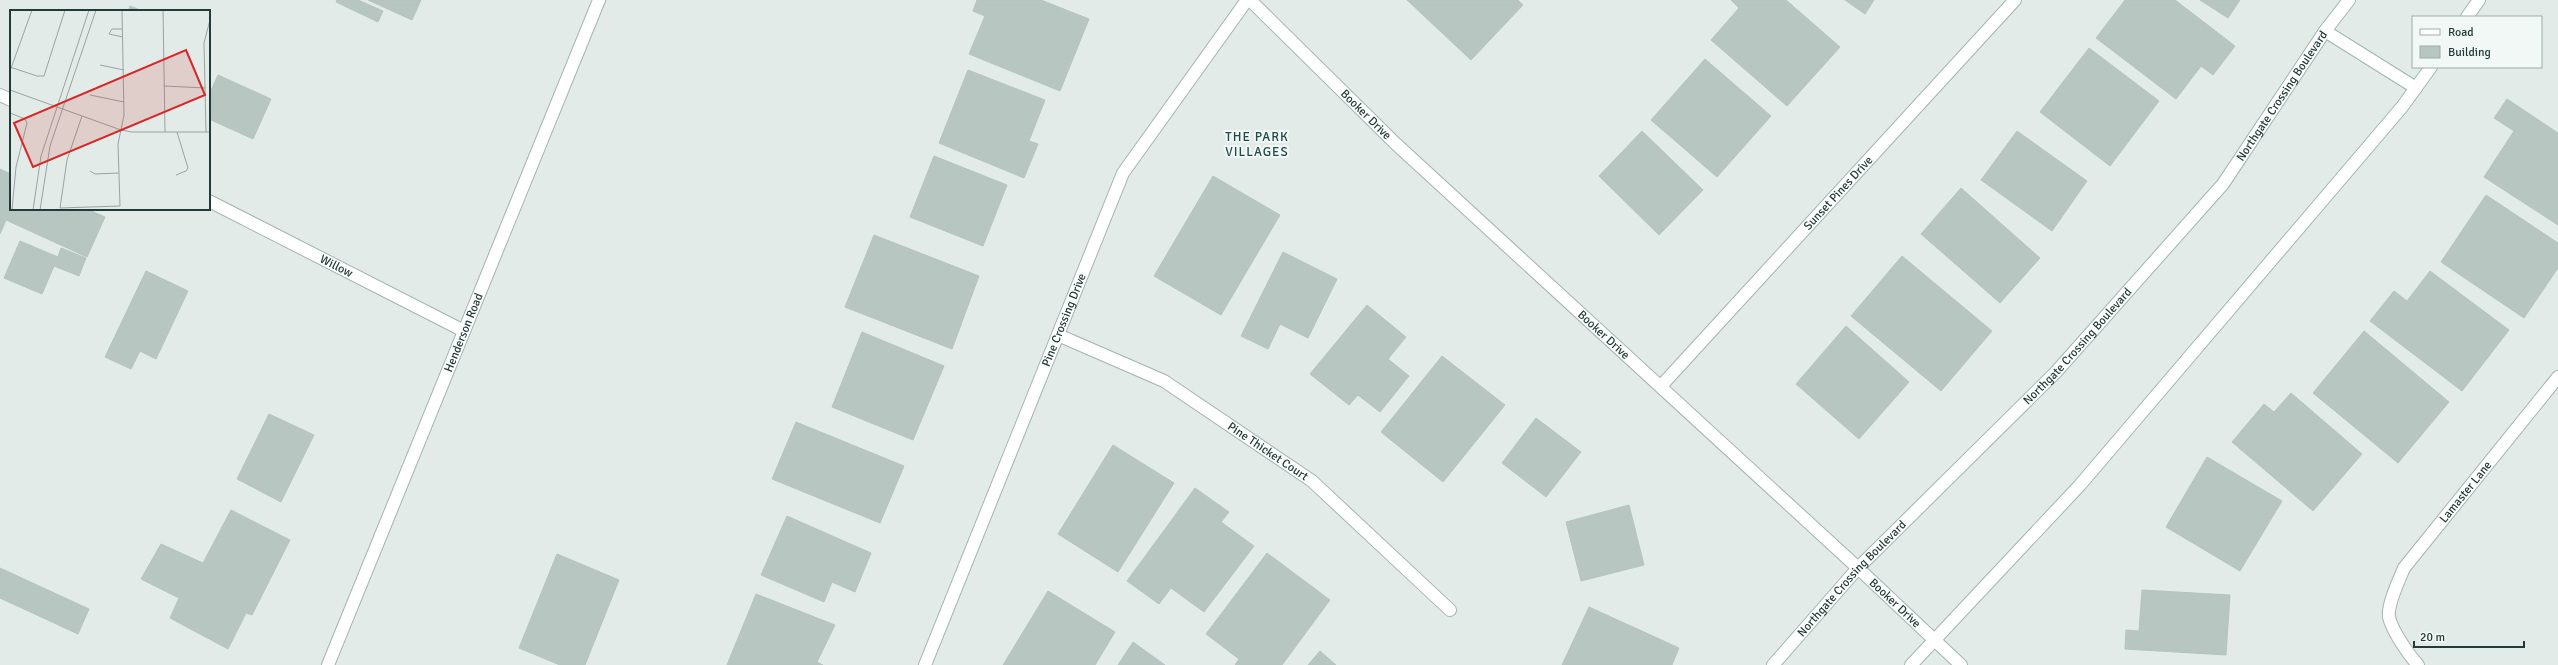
<svg xmlns="http://www.w3.org/2000/svg" width="2558" height="665" viewBox="0 0 2558 665" font-family="Signika,sans-serif">
	<rect width="100%" height="100%" fill="#e2ebe8"/>
	<path fill="#b7c6c1" stroke="#b5c4c0" d="M337,0H358L383,11L378,22L336,2Z
		M368,0H421L412,20Z
		M977,0H1041L1089,19L1060,91L969,54L985,16L973,11Z
		M1407,0H1518L1523,5L1471,60Z
		M1731,0H1786L1840,47L1787,106L1711,40L1739,8Z
		M1845,0H1874L1865,14Z
		M2125,0H2175L2235,46L2213,75L2201,66L2176,99L2096,38Z
		M2200,0H2240L2228,18Z
		M130,6L143,11H128Z
		M2089,48L2159,101L2110,166L2040,112Z
		M1705,59L1771,116L1717,177L1651,120Z
		M968,70L1045,100L1029,141L1038,144L1024,178L939,143Z
		M218,75L271,99L253,139L209,119V95Z
		M2507,99L2558,133V225L2484,177L2514,131L2494,118Z
		M1642,131L1703,190L1659,235L1599,176Z
		M2017,131L2087,181L2052,231L1981,180Z
		M934,156L1007,185L983,246L910,217Z
		M0,169L11,174V209H87L105,217L87,257L6,220L0,234Z
		M1213,176L1280,215L1221,315L1154,276Z
		M1961,188L2040,258L2000,303L1921,234Z
		M2486,195L2558,243V268L2524,318L2441,262Z
		M874,235L979,276L952,349L845,307Z
		M20,241L58,257L61,248L86,258L79,276L54,266L42,294L4,278Z
		M1283,252L1337,279L1308,338L1280,324L1268,349L1241,336Z
		M1902,256L1992,331L1941,391L1851,316Z
		M146,271L188,291L156,359L140,351L131,369L105,357Z
		M2430,271L2509,330L2462,391L2370,321L2394,291L2407,301Z
		M1367,305L1406,337L1388,359L1409,376L1380,412L1358,395L1349,405L1310,374Z
		M1846,326L1909,382L1859,439L1796,384Z
		M2364,331L2449,402L2398,463L2313,393Z
		M862,332L944,366L913,440L832,407Z
		M1442,356L1505,405L1443,482L1381,432Z
		M2291,393L2362,454L2313,511L2232,442L2264,404L2274,412Z
		M269,414L314,435L281,502L237,479Z
		M1536,418L1581,452L1546,497L1502,463Z
		M796,422L904,466L880,523L772,479Z
		M1113,445L1174,483L1118,572L1058,534Z
		M2207,457L2282,501L2240,571L2166,527Z
		M1195,488L1229,512L1221,522L1254,546L1204,612L1171,588L1159,604L1127,581Z
		M1629,505L1644,565L1581,581L1566,522Z
		M231,510L290,540L252,615L246,613L228,649L170,618L179,598L141,579L161,544L203,563Z
		M787,516L871,553L855,592L832,582L824,602L761,575Z
		M1267,553L1330,600L1282,665H1235L1239,659L1206,634Z
		M557,554L619,580L585,665H560L519,648Z
		M0,568L89,609L78,634L0,598Z
		M2142,590L2230,595L2226,655L2125,649L2126,630L2139,631Z
		M1048,591L1115,632L1095,665H1003Z
		M756,594L835,625L817,662L823,665H727Z
		M1589,607L1679,648L1672,665H1562Z
		M1133,642L1165,665H1118Z
		M1320,651L1336,665H1308Z"/>
	<g fill="none" stroke-linecap="round" stroke-linejoin="round">
		<g stroke="#a5b3b0" stroke-width="14">
			<g id="street">
				<path id="s1" d="M1250,0L1396,144L1858,568"/>
				<path d="M0,95L11,100"/>
				<path id="s2" d="M209,201L464,331"/>
				<path id="s3" d="M1058,335L1164,381L1312,481L1450,610"/>
				<path id="s4" d="M1661,386L2015,0"/>
				<path id="s5" d="M328,665L599,0"/>
				<path id="s6" d="M925,665L1123,173L1247,0"/>
				<path id="s7" d="M2418,665C2409,655 2392,631 2389,617C2387,605 2399,580 2404,568L2558,377"/>
			</g>
		</g>
		<g stroke="#a1b6b1" stroke-width="14">
			<g id="secondary">
				<path d="M2467,17L2479,0"/>
				<path d="M2325,31L2416,88"/>
				<path id="s8" d="M1858,568L1961,665"/>
				<path id="s9" d="M1773,665L1858,568L2056,372L2223,184L2325,31L2349,0"/>
				<path d="M1911,665L2080,485L2402,107L2431,67"/>
			</g>
		</g>
		<use href="#street" stroke="#fff" stroke-width="12"/>
		<use href="#secondary" stroke="#fff" stroke-width="12"/>
	</g>
	<g text-anchor="middle" dominant-baseline="central" stroke-width="4" stroke-linejoin="round" paint-order="stroke">
		<g font-size="12" fill="#233b38" stroke="#f2f8f6">
			<text stroke="none"><textPath href="#s9" startOffset="765">Northgate Crossing Boulevard</textPath></text>
			<text stroke="none"><textPath href="#s1" startOffset="163">Booker Drive</textPath></text>
			<text stroke="none"><textPath href="#s4" startOffset="262">Sunset Pines Drive</textPath></text>
			<text stroke="none"><textPath href="#s2" startOffset="143">Willow</textPath></text>
			<text stroke="none"><textPath href="#s6" startOffset="372">Pine Crossing Drive</textPath></text>
			<text stroke="none"><textPath href="#s5" startOffset="359">Henderson Road</textPath></text>
			<text stroke="none"><textPath href="#s1" startOffset="487">Booker Drive</textPath></text>
			<text stroke="none"><textPath href="#s9" startOffset="441">Northgate Crossing Boulevard</textPath></text>
			<text stroke="none"><textPath href="#s3" startOffset="241">Pine Thicket Court</textPath></text>
			<text stroke="none"><textPath href="#s7" startOffset="206">Lamaster Lane</textPath></text>
			<text stroke="none"><textPath href="#s9" startOffset="117">Northgate Crossing Boulevard</textPath></text>
			<text stroke="none"><textPath href="#s8" startOffset="51">Booker Drive</textPath></text>
		</g>
		<g font-size="13" letter-spacing="1" fill="#204c47" stroke="#f2f8f6">
			<text x="1257" y="137">THE PARK<tspan x="1257" dy="15">VILLAGES</tspan></text>
		</g>
	</g>
	<g transform="translate(10 10)">
		<rect width="200" height="200" fill="#e2ebe8"/>
		<path fill="none" stroke="#96a5a2" stroke-width="1" d="M153,0L155,122M112,19H102L99,24L113,27M90,55L114,60M0,57L27,66H34L55,0M0,61L22,0M154,76L196,78M0,80L111,120L122,122H200M80,85L114,92M0,103L15,109L17,113L6,157L2,200M72,106L57,150L50,198L110,196L108,134L114,105L112,0M196,122L194,33L200,10M80,161L85,164L109,163M166,165L176,161L178,158L167,122M23,200L31,146L79,0M30,200L40,136L86,0"/>
		<path fill="#d62828" fill-opacity="0.15" stroke="#d62828" stroke-width="2" d="M176,40L195,85L23,157L4,113Z"/>
		<rect width="200" height="200" fill="none" stroke="#233b38" stroke-width="2"/>
	</g>
	<rect x="2412" y="16" width="130" height="52" fill="#f2f8f6" stroke="#9facaa"/>
	<rect x="2420" y="29" width="20" height="6" fill="#ffffff" stroke="#9facaa"/>
	<text x="2448" y="36" font-size="12" fill="#233b38">Road</text>
	<rect x="2420" y="46" width="20" height="12" fill="#b7c6c1" stroke="#9facaa"/>
	<text x="2448" y="56" font-size="12" fill="#233b38">Building</text>
	<path d="M2414 641v6h110v-6" fill="none" stroke="#233b38" stroke-width="2"/>
	<text x="2420" y="641" font-size="12" fill="#233b38" stroke="#f2f8f6" stroke-width="3" paint-order="stroke">20 m</text>
</svg>
